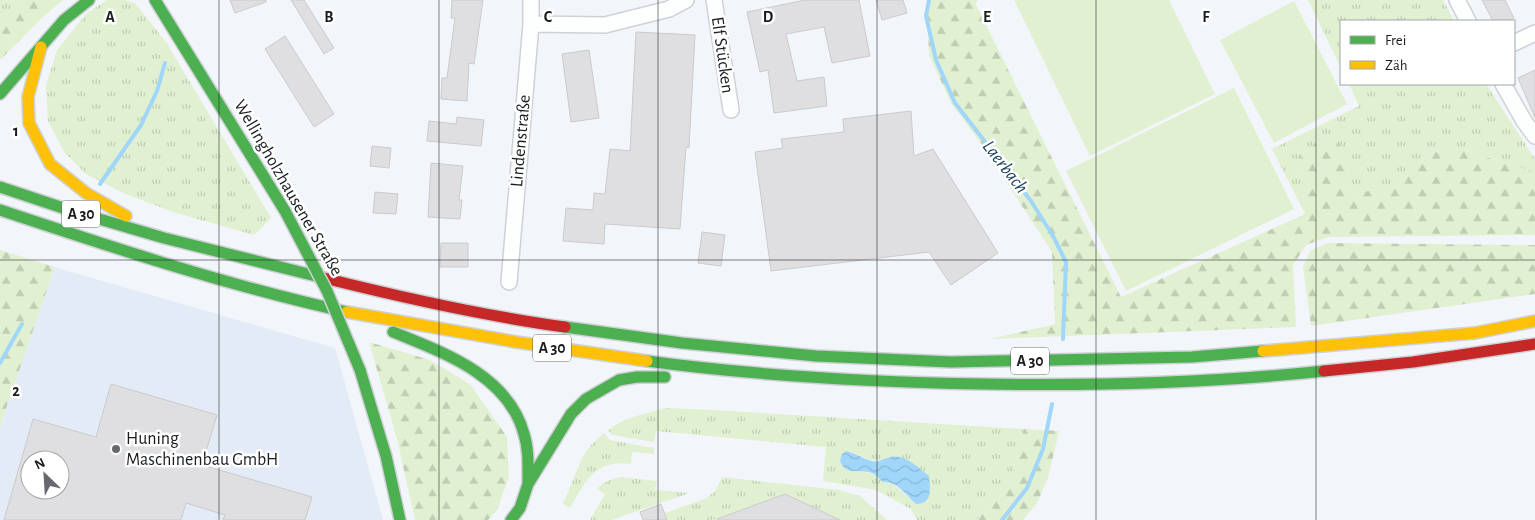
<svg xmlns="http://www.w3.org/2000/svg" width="1535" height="520" viewBox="0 0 1535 520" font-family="'Alegreya Sans',sans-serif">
	<defs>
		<pattern id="grass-tufts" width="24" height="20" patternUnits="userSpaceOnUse" patternTransform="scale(1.25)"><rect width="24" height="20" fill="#e1f0d1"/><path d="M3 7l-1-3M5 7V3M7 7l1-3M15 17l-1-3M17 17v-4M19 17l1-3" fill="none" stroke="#c0cdb3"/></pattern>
		<pattern id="forest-firs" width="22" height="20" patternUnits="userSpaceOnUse" patternTransform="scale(1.25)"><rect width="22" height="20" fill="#e1f0d1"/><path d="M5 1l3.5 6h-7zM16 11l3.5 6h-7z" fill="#c0cdb3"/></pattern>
		<pattern id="water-waves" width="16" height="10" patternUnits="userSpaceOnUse" patternTransform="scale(1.25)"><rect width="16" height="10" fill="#a0d6fa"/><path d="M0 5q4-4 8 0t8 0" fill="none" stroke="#89b7d6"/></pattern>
	</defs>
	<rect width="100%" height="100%" fill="#f2f6fb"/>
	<path fill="#e3ebf6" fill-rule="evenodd" d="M54,267L335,348L383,520H0V426L55,268ZM30,460H60V490H30Z"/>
	<path fill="url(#grass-tufts)" fill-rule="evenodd" d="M0,0H25L0,33Z
		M107,0H125L135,3L166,42L271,218L254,235L173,212L123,193L86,174L64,152L48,121L46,85L57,50L87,13Z
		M1308,0H1443L1454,21H1341V68Z
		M1349,84H1486L1535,159V172L1449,146L1423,158L1395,188L1352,193L1336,131L1300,154L1305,214L1272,149L1359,106Z
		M667,408L713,410L1024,429L1009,487L977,520H917L911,509L876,490L823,481L826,447L656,431L654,442L612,435L608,430C625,417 647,413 667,408ZM846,451C860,453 869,464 883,460L916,504L893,484L883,482L875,475L864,471L858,472L847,470Z
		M604,433L610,440L654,448V454L632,452L631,464C595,459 586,481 570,508L563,504L583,456L590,446Z
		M622,477L657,481L655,490L690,493L611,520H590L605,494L597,489C605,481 611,479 622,477Z
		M722,477L839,490L860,496L887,520H840L785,494L713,520H667L665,513L707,498L715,491Z"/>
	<path fill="url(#forest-firs)" d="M25,0H63L43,17L0,60V33Z
		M927,0H977L976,5L1121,297L1305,214L1300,154L1336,130L1352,193L1395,188L1423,158L1449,146L1535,172V235L1328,237L1306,245L1293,265L1296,327L990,339L1055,324L1052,252L983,146L951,103L929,55Z
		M1328,243L1535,245V294L1311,326L1303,267L1311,250Z
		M0,250L55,267L0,426Z
		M369,342L430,360L470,384L507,437L509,477L497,510L488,520H415L397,439Z
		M1024,429L1059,431L1048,478L1037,503L1023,520H977L1009,487Z"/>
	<path fill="#e1f0d1" d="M1014,0H1169L1215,94L1090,156Z
		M1294,1L1347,104L1274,143L1220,40Z
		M1234,88L1294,209L1126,291L1066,171Z"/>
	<path fill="url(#water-waves)" d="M846,451C856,453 863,459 872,461C879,463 884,458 891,457C906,454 918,468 929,476C930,489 933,504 916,504C909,498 900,486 891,483C890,483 884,482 883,482C880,480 877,476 874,474C861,467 847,478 840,461L842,454Z"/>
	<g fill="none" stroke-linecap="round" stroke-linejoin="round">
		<path stroke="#a0d6fa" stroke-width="4" d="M929,0L926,16L936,60L955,103L1031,201L1053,236L1066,262L1063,339
			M100,184L141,125L157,91L165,63
			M0,363L22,324
			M1002,520L1027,488L1043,449L1052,404"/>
	</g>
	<path fill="#dfdee0" stroke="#cbcacc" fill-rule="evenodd" d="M230,0H266V2L235,13Z
		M291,0H304L334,48L324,54Z
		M452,0H483L474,64L469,63L467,101L441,99L442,78H447L455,18H451Z
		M805,0H859L870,56L832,63L824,27L786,34L797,81L824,77L827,106L774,113L768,70L760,72L747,12Z
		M876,0H903L907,13L882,20Z
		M1482,0H1505L1514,18L1508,21H1493Z
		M636,32L695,35L689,148L686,147L680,229L605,224L604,244L563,241L566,208L593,210L594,193L605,194L610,149L630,151Z
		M285,36L334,114L314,127L265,49Z
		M589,50L599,118L571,122L562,54Z
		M1535,70V118L1518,78Z
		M911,111L914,156L933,149L998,253L951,285L929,252L771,271L755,152L783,148L781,139L844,132L843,119Z
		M457,117L484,120L481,146L427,141L429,121L456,124Z
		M372,146L391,148L389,168L370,166Z
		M431,163L463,166L459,200H462L460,219L428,217Z
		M375,192L398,194L396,214L373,213Z
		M702,232L725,235L721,266L698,263Z
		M441,243H468V267H440Z
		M111,384L217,415L202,465L312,497L305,520H223L225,515L186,503L181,520H4L33,419L96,437ZM30,460H60V490H30Z
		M785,494L840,520H717V519Z
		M661,504L667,520H643L640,512Z"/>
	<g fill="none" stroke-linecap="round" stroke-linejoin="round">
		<g stroke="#ced1d5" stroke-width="18">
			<path id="street" d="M714,0L731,110
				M1457,0L1468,21
				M531,24L605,25L669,9L686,0
				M1514,43L1535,33
				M1503,84L1524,121L1535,136
				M509,282L531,24V0"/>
		</g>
		<g stroke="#ced1d5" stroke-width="14">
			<path id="fast" d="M155,0L285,211
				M0,94L64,20L89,0
				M0,187L72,211L164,238L324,278
				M0,210C114,248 229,286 347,312
				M565,327L682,343L816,356L951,362L1192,357L1263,351
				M393,332C444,353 508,375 524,434C529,450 528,467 528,484
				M647,361C758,376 871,382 983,384C1096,386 1211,383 1324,371
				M360,370L386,456L400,520
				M511,520L520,508L528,484L571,414L586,399L619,380L637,377H665"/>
		</g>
		<g stroke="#ced1d5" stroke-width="14">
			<path id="slow" d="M41,47L28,97L29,123L50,164L86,193L126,216
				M347,312L516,342L647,361
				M1263,351L1475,333L1535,321"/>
		</g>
		<g stroke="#ced1d5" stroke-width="14">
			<path id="jam" d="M324,278C404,298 484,316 565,327
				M1324,371L1413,362L1535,344"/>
		</g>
		<use href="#street" stroke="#fdfefe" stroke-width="15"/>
		<use href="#fast" stroke="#4caf50" stroke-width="11"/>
		<use href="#slow" stroke="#ffc107" stroke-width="11"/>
		<use href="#jam" stroke="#c62828" stroke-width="11"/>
		<g stroke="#ced1d5" stroke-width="14" stroke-linecap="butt">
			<path id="fast-bridge" d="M285,211L327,291L360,370"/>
		</g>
		<use href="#fast-bridge" stroke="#4caf50" stroke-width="11"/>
	</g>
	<path fill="none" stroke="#1a1d20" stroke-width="1" stroke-opacity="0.55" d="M219,0V520M439,0V520M658,0V520M877,0V520M1096,0V520M1316,0V520M0,260H1535"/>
	<circle fill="#66696d" stroke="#fff" stroke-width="2" cx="116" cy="449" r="5"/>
	<g text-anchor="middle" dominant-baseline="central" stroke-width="5" stroke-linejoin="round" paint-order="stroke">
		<g fill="#fff" stroke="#5f6163" stroke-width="1">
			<rect x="62" y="200.5" width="38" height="27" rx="4"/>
			<rect x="533" y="334.5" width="38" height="27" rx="4"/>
			<rect x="1011" y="347.5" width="38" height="27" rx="4"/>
		</g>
		<g font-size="16" font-weight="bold" fill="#1a1d20">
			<text x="81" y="214">A 30</text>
			<text x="552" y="348">A 30</text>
			<text x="1030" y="361">A 30</text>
		</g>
		<g font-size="18" fill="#1a1d20" stroke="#fff">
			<text transform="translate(722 55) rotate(82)">Elf Stücken</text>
			<text transform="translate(521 141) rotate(-85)">Lindenstraße</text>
			<text transform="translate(288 188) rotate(60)">Wellingholzhausener Straße</text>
		</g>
		<g font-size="18" fill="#1a1d20" stroke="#fff" text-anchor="start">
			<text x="126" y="439">Huning<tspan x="126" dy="21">Maschinenbau GmbH</tspan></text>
		</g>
		<g font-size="19" font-style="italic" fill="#133d56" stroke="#fff">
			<text transform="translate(1005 167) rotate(52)">Laerbach</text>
		</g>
	</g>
	<g font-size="16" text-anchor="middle" font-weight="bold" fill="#1a1d20" stroke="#fff" stroke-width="5" stroke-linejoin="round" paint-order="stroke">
		<text x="110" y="22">A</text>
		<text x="329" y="22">B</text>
		<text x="548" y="22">C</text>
		<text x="768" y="22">D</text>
		<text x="987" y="22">E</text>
		<text x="1206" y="22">F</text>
		<text x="16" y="136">1</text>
		<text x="16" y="396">2</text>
	</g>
	<rect x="1340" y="20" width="175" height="65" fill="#ffffff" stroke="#a3a5a6"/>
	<rect x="1350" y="36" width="25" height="8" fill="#4caf50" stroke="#a3a5a6"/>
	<text x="1385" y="45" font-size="15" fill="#1a1d20">Frei</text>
	<rect x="1350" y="61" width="25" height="8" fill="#ffc107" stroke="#a3a5a6"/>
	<text x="1385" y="70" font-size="15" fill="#1a1d20">Zäh</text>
	<g transform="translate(45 475) rotate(335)"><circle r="24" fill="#ffffff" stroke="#a3a5a6"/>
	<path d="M0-4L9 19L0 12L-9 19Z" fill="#66696d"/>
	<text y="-8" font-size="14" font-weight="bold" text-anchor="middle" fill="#1a1d20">N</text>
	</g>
</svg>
